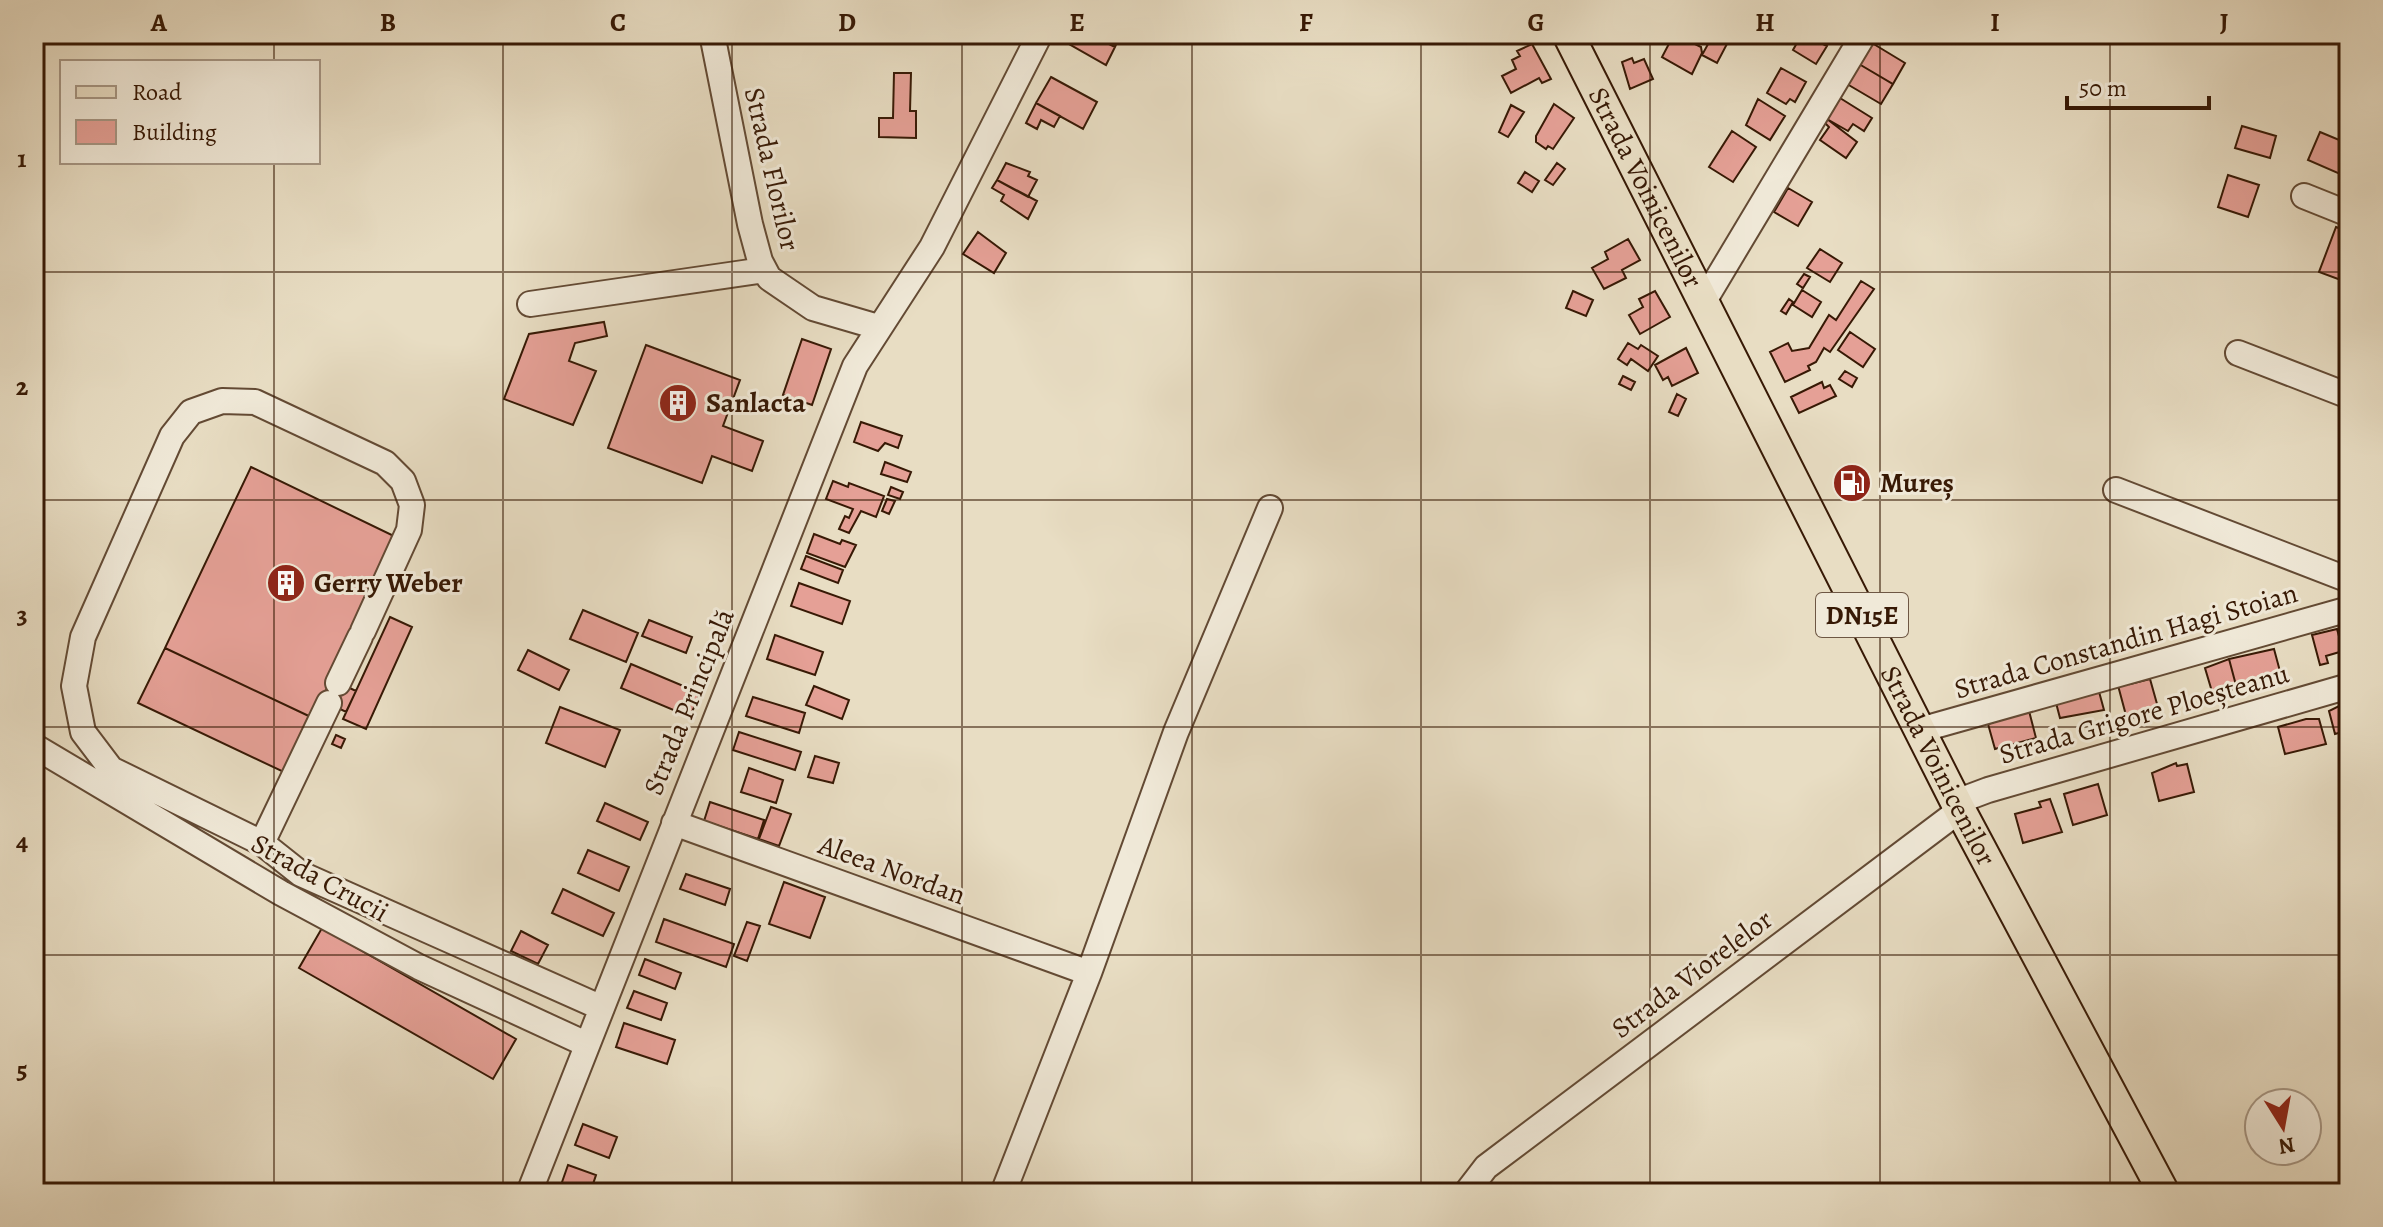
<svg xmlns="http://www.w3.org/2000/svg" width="2383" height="1227" viewBox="0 0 2383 1227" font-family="Alegreya,serif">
	<rect width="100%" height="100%" fill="#e8ddc3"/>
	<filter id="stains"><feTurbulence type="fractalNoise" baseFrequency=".0025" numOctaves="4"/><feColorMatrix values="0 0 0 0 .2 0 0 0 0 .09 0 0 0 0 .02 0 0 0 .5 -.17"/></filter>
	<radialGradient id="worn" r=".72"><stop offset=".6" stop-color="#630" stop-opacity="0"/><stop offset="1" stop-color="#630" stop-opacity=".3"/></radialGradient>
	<path fill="#e5a096" stroke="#371905" stroke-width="2" d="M1065,34H1089L1115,47L1106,65L1062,40Z
		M1089,34H1121L1115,47Z
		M1802,34L1827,46L1816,64L1793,50Z
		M1713,35L1728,42L1717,63L1702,55Z
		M1681,37L1701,47L1702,53L1692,74L1662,57L1672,38L1679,41Z
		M1872,43L1905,63L1893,84L1859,64Z
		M1532,44L1551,79L1542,83L1539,78L1511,93L1502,76L1516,69L1512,60L1520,56L1517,51Z
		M1632,58L1634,63L1644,59L1653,79L1630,89L1622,62Z
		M1859,64L1893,84L1881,104L1847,84Z
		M1781,68L1806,82L1795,102L1790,99L1786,104L1767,93Z
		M894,73H911L910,111H916V138L879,137V118H893Z
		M1051,77L1097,102L1083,129L1036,103Z
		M1840,98L1872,118L1864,131L1853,124L1848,131L1827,119Z
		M1758,99L1785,116L1770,140L1746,125Z
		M1036,103L1060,116L1054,127L1041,120L1037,129L1026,123Z
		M1554,104L1574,118L1553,149L1548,146L1546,149L1536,142V136Z
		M1511,105L1524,112L1508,137L1499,132Z
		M1827,119L1857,142L1846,158L1820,140L1829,127L1825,123Z
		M2242,126L2276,136L2270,158L2235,148Z
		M1732,131L1756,147L1733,182L1709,167Z
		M2320,132L2349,144L2340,174L2308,160Z
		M1006,163L1030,172L1028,176L1037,180L1028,197L997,180Z
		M1557,163L1565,169L1553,185L1545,180Z
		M1525,172L1539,181L1532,192L1518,183Z
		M2228,175L2259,185L2248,217L2218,207Z
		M997,180L1037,201L1028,219L1001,201L1004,195L992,188Z
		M1788,188L1812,202L1798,226L1774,212Z
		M2336,227L2349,232V283L2319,272Z
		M978,232L1006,253L994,273L963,254Z
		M1628,239L1640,260L1622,270L1626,278L1604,289L1592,268L1608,259L1605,252Z
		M1820,249L1842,263L1830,282L1807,268Z
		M1804,274L1810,277L1803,288L1797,284Z
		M1861,281L1874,289L1830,352L1824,348L1816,362L1808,366L1810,370L1785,382L1770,352L1788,343L1792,351L1809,348L1829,315L1836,320Z
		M1802,290L1821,302L1812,317L1793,305Z
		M1573,291L1593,300L1586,316L1566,308Z
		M1655,291L1670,317L1640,334L1629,315L1643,307L1639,299Z
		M1789,299L1793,302L1786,314L1781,311Z
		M604,322L607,336L575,343L569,361L596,371L573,425L504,399L529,334Z
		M1850,332L1875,349L1863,367L1838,350Z
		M802,339L831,349L812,405L783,395Z
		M1628,343L1638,349L1641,345L1658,356L1648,371L1631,359L1627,365L1618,359Z
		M646,345L740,380L723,426L763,441L752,471L712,456L702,483L608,448Z
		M1686,348L1698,373L1672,386L1668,377L1663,380L1655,365Z
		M1845,371L1857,378L1852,387L1839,379Z
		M1623,376L1635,382L1631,390L1619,384Z
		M1822,382L1824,388L1830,385L1836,396L1799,413L1791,397Z
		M1677,394L1686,399L1678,416L1669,412Z
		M861,422L902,436L898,448L885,443L878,451L854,442Z
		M885,462L911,472L907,482L881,474Z
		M251,467L398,538L313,718L165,648Z
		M833,481L848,487L849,483L884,496L876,517L861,511L849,533L839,529L845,516L849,518L853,509L826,499Z
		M891,487L903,492L900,499L888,495Z
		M887,499L895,501L889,514L882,511Z
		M814,534L840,544L842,540L856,545L845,567L807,553Z
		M806,556L843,570L838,583L801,569Z
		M799,583L850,601L842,624L791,606Z
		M583,610L638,633L626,662L570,639Z
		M390,617L412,627L366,729L343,719Z
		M649,620L692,637L686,653L642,636Z
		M2349,627V656H2348L2338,630Z
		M2337,629L2343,651L2326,656L2328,663L2320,665L2312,635Z
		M775,635L823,652L815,675L767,659Z
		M165,648L313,718L288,774L138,703Z
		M2274,649L2281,675L2237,689L2229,659Z
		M528,650L569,670L559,690L518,670Z
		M2229,659L2237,689L2233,690L2231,684L2218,688L2219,693L2213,695L2205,668Z
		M631,664L700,693L690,717L621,688Z
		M2127,675L2130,684L2150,679L2159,711L2127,719L2116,678Z
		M331,679L356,691L346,712L322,700Z
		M814,686L849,700L842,719L806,705Z
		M2098,688L2104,710L2060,718L2055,699Z
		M753,697L805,713L799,733L746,716Z
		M2349,701V739L2344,740L2342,732L2335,734L2329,711Z
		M560,707L620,730L605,767L546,743Z
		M2028,707L2036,738L1995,749L1988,724L2003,719L2002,714Z
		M2306,719H2319L2326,744L2285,754L2278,727Z
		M739,732L801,752L795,770L733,750Z
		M336,735L345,739L341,748L332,744Z
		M815,756L839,763L833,783L808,777Z
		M2176,763L2177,766L2187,764L2194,792L2159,801L2152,773Z
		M749,768L783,780L776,803L741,792Z
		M2098,784L2107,815L2073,825L2064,794Z
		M2050,799L2062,832L2023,843L2015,814L2041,807L2039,802Z
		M710,802L764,820L758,839L704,821Z
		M605,803L648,822L640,840L597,821Z
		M771,807L791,814L779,846L759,839Z
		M588,850L629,867L619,891L578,873Z
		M686,874L730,889L725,905L680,889Z
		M784,882L825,897L810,938L769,924Z
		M563,889L614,913L603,936L552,913Z
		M664,919L734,944L726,967L656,942Z
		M747,922L760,926L747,961L734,956Z
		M322,928L516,1039L493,1079L299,968Z
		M521,931L548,945L538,964L511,951Z
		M645,959L681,973L675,989L639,975Z
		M634,991L667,1003L661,1020L627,1008Z
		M624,1023L675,1040L667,1064L616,1047Z
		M583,1124L617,1137L609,1158L575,1145Z
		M568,1165L596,1175L590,1193L561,1185Z"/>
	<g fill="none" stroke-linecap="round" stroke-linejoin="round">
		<g stroke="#634a34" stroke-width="28">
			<path id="minor" d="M712,34L750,224L760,261L769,278L813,308L878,327
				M2304,196L2349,214
				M1704,301L1864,34
				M530,304L764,270
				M2238,353L2349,396
				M2116,490L2349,580
				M363,631L409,530L412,505L403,481L385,463L255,402L222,401L191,412L172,436L83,637L74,686L83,732L111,769L262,843L301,874L602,1008
				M338,683L360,637
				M1920,730L2349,609
				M34,746L281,893L419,967L586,1044
				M1956,802L1988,790L2349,686
				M674,823L1089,973
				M262,843L329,703
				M529,1193L855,366L932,247L1040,34
				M1003,1193L1089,973L1176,732L1270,508
				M1466,1193L1486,1167L1960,810"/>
		</g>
		<g stroke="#371905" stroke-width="34">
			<g id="major">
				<path id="s1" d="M1568,34L1960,810L2164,1193"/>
			</g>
		</g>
		<use href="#minor" stroke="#f0e9d8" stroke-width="24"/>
		<use href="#major" stroke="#e8ddc3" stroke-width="30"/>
	</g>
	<path fill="none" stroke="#371905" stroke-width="2" stroke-opacity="0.55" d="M274,34V62M503,34V1193M732,34V1193M962,34V1193M1192,34V1193M1421,34V1193M1650,34V1193M1880,34V1193M2110,34V1193M274,162V1193M34,272H2349M34,500H2349M34,727H2349M34,955H2349"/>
	<defs>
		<g id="building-disc" transform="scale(2)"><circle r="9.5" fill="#8f2418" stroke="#f0e9d8"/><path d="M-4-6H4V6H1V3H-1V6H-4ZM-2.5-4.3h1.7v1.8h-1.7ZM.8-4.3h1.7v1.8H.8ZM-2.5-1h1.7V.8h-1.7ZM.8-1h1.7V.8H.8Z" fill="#fff"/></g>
		<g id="fuel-disc" transform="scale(2)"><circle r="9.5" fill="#8f2418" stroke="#f0e9d8"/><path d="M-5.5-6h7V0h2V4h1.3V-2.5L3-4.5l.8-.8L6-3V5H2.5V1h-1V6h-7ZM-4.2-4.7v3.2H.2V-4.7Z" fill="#fff"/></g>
	</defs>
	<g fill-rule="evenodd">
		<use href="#building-disc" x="678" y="403"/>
		<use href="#fuel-disc" x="1852" y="483"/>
		<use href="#building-disc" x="286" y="583"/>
	</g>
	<g text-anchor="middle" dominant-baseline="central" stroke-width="6" stroke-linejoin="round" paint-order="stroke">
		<rect fill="#f0e9d8" stroke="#6e5744" stroke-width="2" x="1816" y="593" width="92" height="44" rx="6"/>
		<g font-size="26" font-weight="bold" fill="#371905">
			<text x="1862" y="615">DN15E</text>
		</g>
		<g font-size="28" fill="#371905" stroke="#f0e9d8">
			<text transform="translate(772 169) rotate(77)">Strada Florilor</text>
			<text stroke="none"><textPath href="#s1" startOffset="172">Strada Voinicenilor</textPath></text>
			<text transform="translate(2126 641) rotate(-16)">Strada Constandin Hagi Stoian</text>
			<text transform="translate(689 702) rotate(-68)">Strada Principală</text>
			<text transform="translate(2144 714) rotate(-16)">Strada Grigore Ploeșteanu</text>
			<text stroke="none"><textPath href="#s1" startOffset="820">Strada Voinicenilor</textPath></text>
			<text transform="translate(892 870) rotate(20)">Aleea Nordan</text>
			<text transform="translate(320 878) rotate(29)">Strada Crucii</text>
			<text transform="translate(1692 974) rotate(-37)">Strada Viorelelor</text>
		</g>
		<g font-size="28" font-weight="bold" fill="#371905" stroke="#f0e9d8" text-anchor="start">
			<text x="706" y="403">Sanlacta</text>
			<text x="1880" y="483">Mureș</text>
			<text x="314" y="583">Gerry Weber</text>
		</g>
	</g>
	<rect width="2383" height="1227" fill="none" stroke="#e8ddc3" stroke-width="88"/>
	<rect x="60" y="60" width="260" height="104" fill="#f0e9d8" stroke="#a69684" stroke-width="2"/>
	<rect x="76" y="86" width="40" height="12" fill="#e8ddc3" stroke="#a69684" stroke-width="2"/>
	<text x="132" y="100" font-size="24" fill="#371905">Road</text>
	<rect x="76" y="120" width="40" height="24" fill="#e5a096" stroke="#a69684" stroke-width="2"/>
	<text x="132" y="140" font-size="24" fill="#371905">Building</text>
	<g transform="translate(2283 1127) rotate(169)"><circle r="38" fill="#f0e9d8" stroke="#a69684" stroke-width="2"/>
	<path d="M0-6L14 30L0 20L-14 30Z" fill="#8f2418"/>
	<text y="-12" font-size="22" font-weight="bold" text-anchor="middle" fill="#371905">N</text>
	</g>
	<path d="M2067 96v12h142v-12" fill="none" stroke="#371905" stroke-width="4"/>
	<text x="2079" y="96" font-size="24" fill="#371905" stroke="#f0e9d8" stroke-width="6" paint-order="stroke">50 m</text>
	<rect x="44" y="44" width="2295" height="1139" fill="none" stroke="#371905" stroke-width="3"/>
	<g font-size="26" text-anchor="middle" font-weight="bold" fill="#371905">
		<text x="159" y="31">A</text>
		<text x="388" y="31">B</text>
		<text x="618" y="31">C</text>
		<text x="847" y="31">D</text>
		<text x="1077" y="31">E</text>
		<text x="1306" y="31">F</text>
		<text x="1536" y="31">G</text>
		<text x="1765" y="31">H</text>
		<text x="1995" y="31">I</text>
		<text x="2224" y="31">J</text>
		<text x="22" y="167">1</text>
		<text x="22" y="395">2</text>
		<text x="22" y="623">3</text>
		<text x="22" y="850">4</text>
		<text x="22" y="1078">5</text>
	</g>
	<rect width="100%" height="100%" filter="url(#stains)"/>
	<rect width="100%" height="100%" fill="url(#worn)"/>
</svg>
